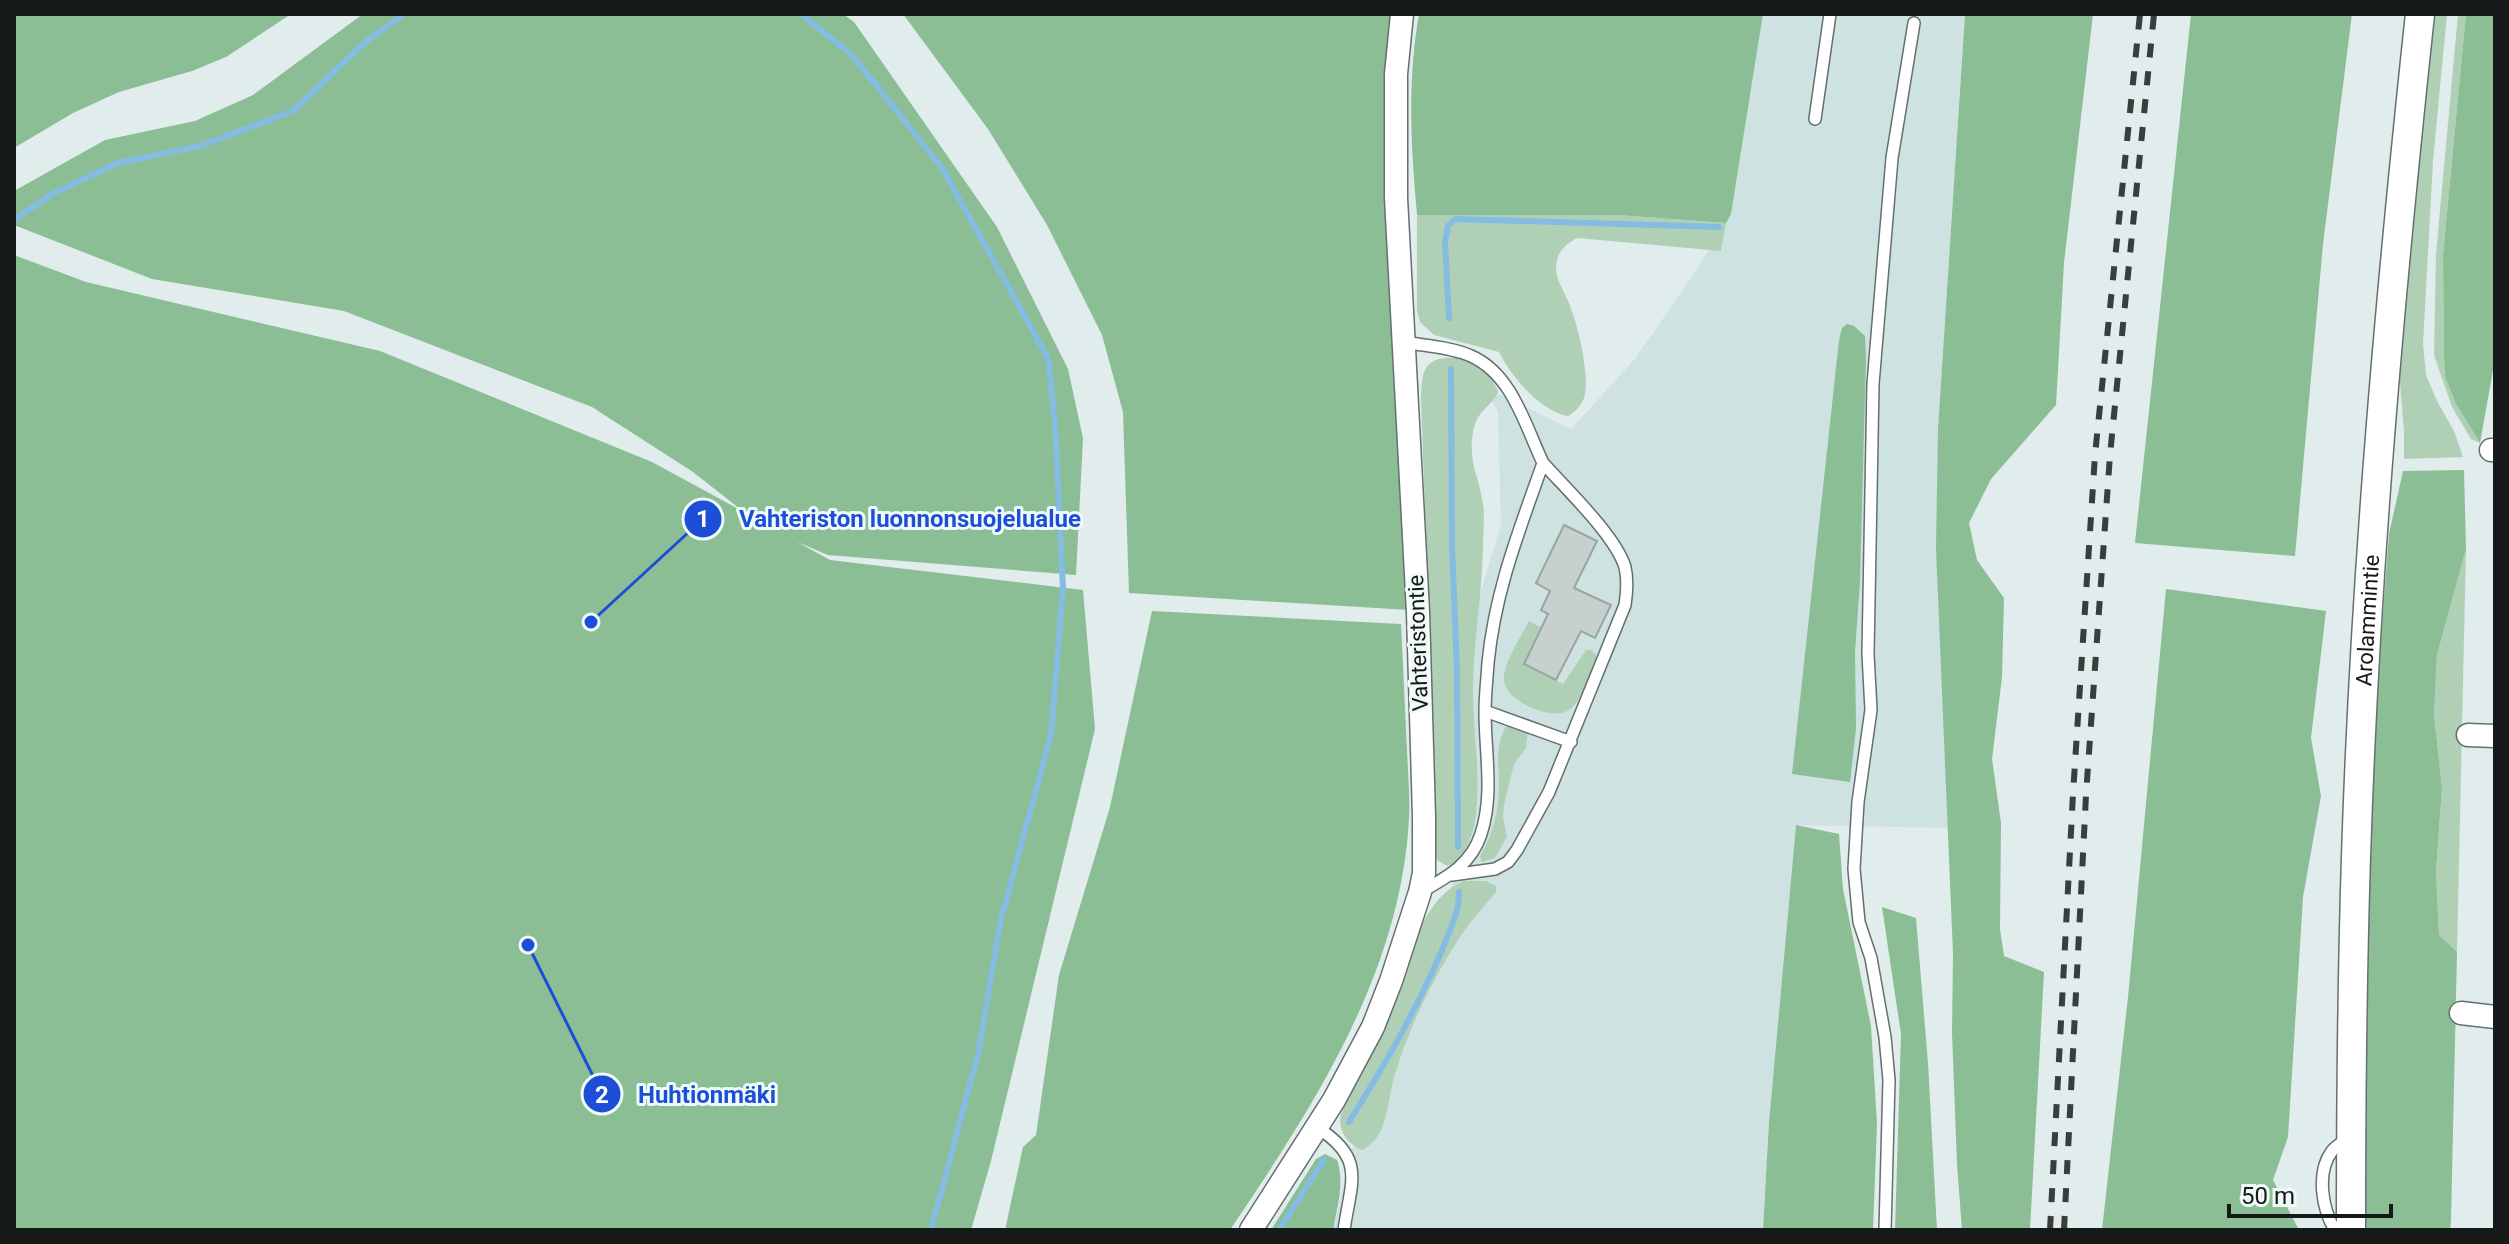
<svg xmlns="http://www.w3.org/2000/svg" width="2509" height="1244" viewBox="0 0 2509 1244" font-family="Roboto,sans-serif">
	<rect width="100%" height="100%" fill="#e1ecec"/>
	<path fill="#cee2e2" d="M1763,14H1965L1938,429L1952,828L1796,825L1769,1122L1763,1230H1333L1366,1090L1447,933L1472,620L1501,525L1498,412L1484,387L1571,429L1635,359L1698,268L1731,214Z"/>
	<path fill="#b0d0b6" d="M2432,14H2447L2433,161L2423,344L2426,375L2437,401L2454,431L2463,457L2404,459V431L2399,371Z
		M2458,14H2466L2443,255L2444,357L2445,377L2456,404L2480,443L2471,439L2452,407L2434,355L2436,254Z
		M1417,215H1618L1726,223L1721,251L1577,238C1568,243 1559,250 1557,260C1553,276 1562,287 1568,301C1577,321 1591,377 1584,398C1581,406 1575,412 1568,416C1541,412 1510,375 1499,352L1434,335L1420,322L1417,310Z
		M1456,358C1474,364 1492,372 1498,392C1491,408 1477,409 1473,432C1468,462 1479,477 1483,504C1485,518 1483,533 1483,547C1482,596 1473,644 1473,693C1473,735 1482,779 1475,821C1472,837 1464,861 1447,866L1437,860L1434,851L1435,786L1421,400C1422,373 1422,356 1456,358Z
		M2466,549L2457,952L2439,935L2436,871L2442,788L2434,714L2437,655Z
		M1529,621L1542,628L1524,664L1563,684L1586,650H1591L1596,655C1596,666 1590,675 1586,685C1581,694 1577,705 1569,710C1552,722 1502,700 1504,678C1504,662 1522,635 1529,621Z
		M1511,724L1520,726L1528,732L1526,748L1514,764L1504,805L1503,817L1507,837L1495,858L1482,862L1480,856C1494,833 1499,808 1499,782C1498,762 1496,742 1507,725Z
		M1463,881H1486L1496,886V892C1483,908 1469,923 1458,940C1432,980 1409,1028 1395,1074C1387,1098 1389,1138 1362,1150C1347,1144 1337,1130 1341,1114C1354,1083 1373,1056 1386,1025C1406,980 1413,904 1463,881Z"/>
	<path fill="#8bbe95" d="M14,14H291L226,57L192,71L119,92L73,113L14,148Z
		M363,14H843L854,22L997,227L1068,369L1083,438L1076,575L828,555L797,542L830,560L1083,590L1095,729L991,1161L971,1230H14V255L86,282L380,351L652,462L744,512L693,472L592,407L344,311L152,279L14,225V191L105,140L195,121L253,95Z
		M903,14H1392L1409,610L1129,593L1123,412L1102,335L1047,225L988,129Z
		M1419,14H1763L1731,214L1726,223L1618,215H1417C1411,146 1407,83 1419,14Z
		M1965,14H2093L2064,263L2056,405L1991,479L1969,523L1977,560L2004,598L2002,677L1992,759L2001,823L2000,929L2004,956L2044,972L2030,1230H1962L1957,1164L1952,1033L1953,954L1936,549L1938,429Z
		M2191,14H2352L2323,244L2295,556L2135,543Z
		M2466,14H2495V359L2480,443L2456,404L2445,377L2444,357L2443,255Z
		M1847,324L1854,326L1865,336L1866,357L1860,581L1855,652L1856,728L1850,782L1792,774L1839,340L1842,328Z
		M2464,470L2466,549L2437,655L2434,714L2442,788L2436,871L2439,935L2457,952L2451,1221L2450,1230H2364V991L2375,720L2389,534L2403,471Z
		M2166,589L2326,611L2311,738L2321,796L2303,897L2288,1137L2273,1180L2299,1230H2102L2128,997Z
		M1152,611L1401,624C1403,666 1405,709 1407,751C1408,773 1410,796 1409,818C1401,973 1314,1105 1230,1230H1005L1023,1147L1036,1135L1059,975L1110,807Z
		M1796,825L1839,834L1843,889L1871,1026L1877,1124L1873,1230H1763L1769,1122Z
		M1882,907L1916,918L1928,1063L1937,1230H1895L1901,1034Z
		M1325,1154L1337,1160C1345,1183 1337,1207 1333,1230H1271L1316,1159Z"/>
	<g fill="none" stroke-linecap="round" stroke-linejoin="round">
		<path stroke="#84bce2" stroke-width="6" d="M801,14L852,55L942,168L1048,358L1055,424L1063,588L1051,735L1001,919L978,1054L931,1230
			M14,220L52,194L118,163L200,146L293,111L364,43L404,14
			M1449,318L1445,243L1448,226L1455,219L1719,227
			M1451,369L1452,545L1457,670L1458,847
			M1349,1122C1388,1060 1424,997 1451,928C1456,915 1459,907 1459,892
			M1279,1230L1324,1160"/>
	</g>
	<path fill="#c6d0cd" stroke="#9aa4a0" stroke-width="2" d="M1564,525L1597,541L1574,588L1611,605L1595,638L1581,631L1556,680L1524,664L1548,614L1541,610L1550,591L1536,583Z"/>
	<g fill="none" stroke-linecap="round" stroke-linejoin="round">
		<g stroke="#656f6f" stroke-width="14">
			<path id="service" d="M1815,119L1830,14
				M1404,342C1425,346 1451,347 1471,356C1512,374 1525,425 1543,463C1519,531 1495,591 1488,663C1487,679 1485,696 1485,712C1485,752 1494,795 1481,834C1471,865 1447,877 1421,892
				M1485,711L1571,742
				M1452,875L1495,869L1508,862L1517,850L1549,792L1625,605C1627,592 1628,580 1625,567C1615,535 1566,489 1543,463
				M1318,1128C1366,1159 1351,1181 1344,1230
				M1885,1230L1889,1080L1885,1037L1871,958L1859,922L1854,869L1858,802L1871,710L1868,654L1873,384L1892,158L1914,23
				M2335,1230C2322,1209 2316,1172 2332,1151C2336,1146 2343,1142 2347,1139"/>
		</g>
		<g stroke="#656f6f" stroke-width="25">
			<path id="minor" d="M2491,450H2495
				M2468,735L2495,736
				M2461,1013L2495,1017
				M1251,1230L1334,1100L1373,1027L1391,981L1420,892L1424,873V817L1418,612L1396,198V74L1402,14"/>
		</g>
		<g stroke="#656f6f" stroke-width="31">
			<g id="tertiary">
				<path id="s1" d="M2351,1230C2351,1106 2352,981 2356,857C2365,575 2390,294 2420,14"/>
			</g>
		</g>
		<use href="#service" stroke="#fff" stroke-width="11"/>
		<use href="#minor" stroke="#fff" stroke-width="22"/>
		<use href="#tertiary" stroke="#fff" stroke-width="28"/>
		<path stroke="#393e3d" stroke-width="6" stroke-dasharray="14 14" stroke-linecap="butt" d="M2050,1230L2073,794L2095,455L2140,14
			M2064,1230L2086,795L2110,455L2154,14"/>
	</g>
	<g text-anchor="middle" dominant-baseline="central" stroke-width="6" stroke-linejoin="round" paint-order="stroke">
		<g font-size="22" fill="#151918" stroke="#effaf9">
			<text stroke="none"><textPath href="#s1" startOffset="610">Arolammintie</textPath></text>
			<text transform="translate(1418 643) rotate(-92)">Vahteristontie</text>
		</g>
	</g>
	<path fill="none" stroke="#1d4ed8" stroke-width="3" d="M591 622L703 519M528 945L602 1094"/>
	<g fill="#1d4ed8" stroke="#effaf9" stroke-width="3">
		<circle cx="591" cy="622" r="8"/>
		<circle cx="528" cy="945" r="8"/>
		<circle cx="703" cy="519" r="20"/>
		<circle cx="602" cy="1094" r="20"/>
	</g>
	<g font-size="24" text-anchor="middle" font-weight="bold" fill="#fff">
		<text x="703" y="527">1</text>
		<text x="602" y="1103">2</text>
	</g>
	<g font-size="24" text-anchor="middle" font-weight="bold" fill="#1d4ed8" stroke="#effaf9" stroke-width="6" stroke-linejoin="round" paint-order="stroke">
		<text x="910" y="527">Vahteriston luonnonsuojelualue</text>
		<text x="707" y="1103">Huhtionmäki</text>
	</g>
	<rect width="2509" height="1244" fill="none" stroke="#151918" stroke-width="32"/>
	<path d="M2229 1204v12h162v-12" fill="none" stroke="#151918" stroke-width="4"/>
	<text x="2241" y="1204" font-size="24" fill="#151918" stroke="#effaf9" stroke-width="6" paint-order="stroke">50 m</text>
</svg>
